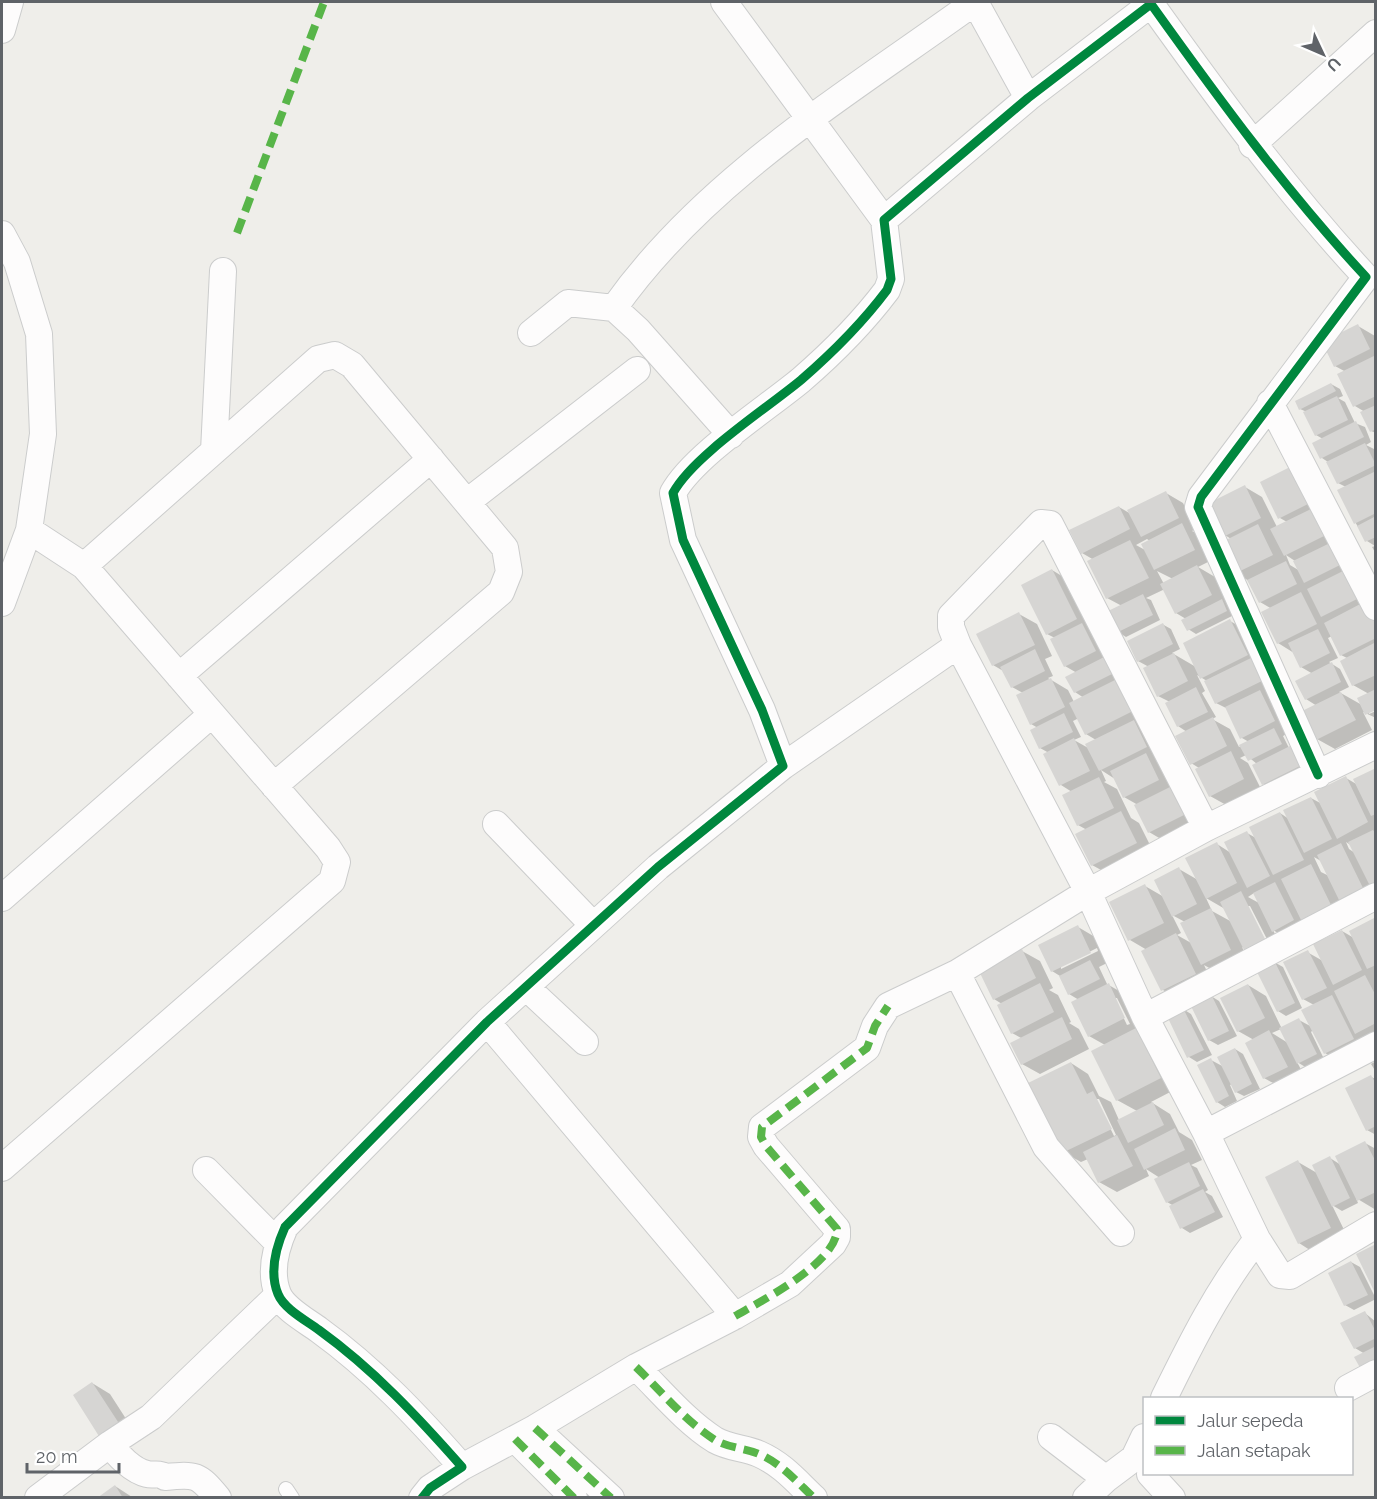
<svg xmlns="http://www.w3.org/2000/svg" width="1377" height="1499" viewBox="0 0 1377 1499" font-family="Raleway,sans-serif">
	<rect width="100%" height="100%" fill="#efeeea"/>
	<path fill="#0003" fill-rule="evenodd" d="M1358,326L1375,336L1376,433L1371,431L1365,412L1355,406L1346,372L1335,366Z
		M1331,384L1340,389L1343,396L1338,398L1345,402L1355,423L1365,427L1371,442L1366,445L1376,450V554L1372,547L1375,546L1367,541L1355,522L1346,487L1338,483L1328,462L1322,458L1323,439L1316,435L1307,412L1300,409Z
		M1293,467L1376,608V708L1369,711V714L1376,711V718L1363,712L1372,730L1335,749L1317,739V706L1306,699L1313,674L1301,667L1294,653L1278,643L1272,609L1260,602L1249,581L1236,573L1231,539L1225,535L1245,487L1262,497L1277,527L1287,522L1280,518ZM1286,555L1295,561L1300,571L1290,565ZM1332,636L1341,655L1347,658L1353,685L1369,694L1362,705L1339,692L1349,687L1340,669L1329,662L1338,658L1328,638Z
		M1166,493L1183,503L1196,529L1192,531L1200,535L1212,560L1198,567L1215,577L1234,615L1196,634L1188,629L1186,619L1176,613L1165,589L1146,598L1151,600L1160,620L1126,637L1118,632L1122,606L1107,598L1094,560L1082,553L1119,507L1131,514ZM1147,539L1150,541L1145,550L1136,545ZM1157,571L1173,579L1164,584Z
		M1052,570L1070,581L1164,757L1156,761L1164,765L1201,825L1166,842L1149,832L1138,805L1124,797L1115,779L1101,770L1106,781L1104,782L1117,789L1131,818L1139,823L1154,853L1110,875L1092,865L1087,830L1078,825L1072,792L1061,785L1049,753L1040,748L1038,728L1031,724L1023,693L1012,687L1005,672L993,665L978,635L1019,614L1037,624L1052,656L1045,659L1053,676L1048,678L1068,690L1074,702L1084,698L1075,692L1077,673L1065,666L1055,638L1047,634ZM1079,718L1086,734L1096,740L1090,749L1074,740L1081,737L1073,721Z
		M1230,621L1248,631L1280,690L1268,696L1277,702L1292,731L1283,736L1289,748L1298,753L1307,771L1271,788L1263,784L1257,764L1246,755L1240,758L1248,763L1261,789L1228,806L1210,796L1199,768L1191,763L1187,732L1178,726L1170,702L1158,696L1149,667L1138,661L1162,624L1171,629L1180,649L1172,653L1196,667ZM1197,675L1207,681L1216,703L1228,709L1242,738L1249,742L1239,747L1230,729L1212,719L1216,717L1202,693L1205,691Z
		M1376,769V887L1358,910L1340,899L1349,917L1291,941L1273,930L1282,949L1263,959L1242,947L1248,960L1220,974L1204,965L1213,984L1180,1000L1163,990L1147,950L1130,940L1145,886L1164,897L1179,869L1198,880L1217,844L1231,853L1247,833L1256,838L1280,813L1289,819L1311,798L1322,804L1346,778L1358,785ZM1346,842L1352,846L1355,853L1349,849ZM1314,857L1321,861L1329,876L1321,872ZM1254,893L1259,903L1248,897ZM1206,898L1225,909L1232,922L1212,911ZM1247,906H1250L1270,945L1267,947ZM1172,915L1185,922L1193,944L1177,935L1181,933Z
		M1376,919V1042L1342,1063L1325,1053L1313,1030L1311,1032L1324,1059L1307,1068L1297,1062L1305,1077L1282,1088L1264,1078L1254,1040L1238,1031L1248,985L1266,996L1282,1029L1299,1020L1312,1027L1314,1005L1303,999L1307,952L1323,961L1342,931L1354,938ZM1281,1029L1288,1043L1272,1033Z
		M1078,927L1095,937L1107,963L1099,967L1107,984L1126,995L1178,1088L1151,1102L1170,1114L1179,1132L1192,1140L1202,1160L1191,1165L1197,1168L1208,1190L1205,1192L1212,1196L1223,1217L1190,1233L1182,1228L1171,1207L1174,1206L1167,1202L1160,1178L1146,1169L1149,1176L1117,1192L1099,1182L1088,1159L1081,1162L1063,1152L1071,1063L1088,1074L1099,1096L1111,1102L1119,1120L1137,1111L1117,1100L1105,1045L1089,1036L1079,1000L1069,994L1060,976L1052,971ZM1097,948L1098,951L1061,969V966ZM1114,998H1117L1130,1024L1127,1025ZM1096,1099H1099L1116,1135L1114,1136Z
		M1022,951L1040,961L1053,988L1049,990L1058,995L1071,1022L1069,1023L1079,1029L1089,1049L1040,1074L1022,1064L1023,1039L1012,1033L1002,1004L994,999Z
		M1274,962L1283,967L1302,1008L1286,1016L1278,1011Z
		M1211,996L1219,1001L1237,1036L1218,1045L1209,1040Z
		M1183,1009L1191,1014L1212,1055L1197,1062L1189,1057Z
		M1235,1049L1243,1054L1260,1089L1244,1096L1236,1092L1232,1084L1230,1085L1237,1101L1225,1107L1217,1102L1211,1060L1224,1067Z
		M1376,1061V1072L1371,1064Z
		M1371,1077L1376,1079V1135L1367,1130Z
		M1365,1143L1376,1149V1210L1356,1198L1358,1203L1342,1211L1332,1205L1348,1238L1316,1254L1299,1243L1298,1162L1317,1173L1330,1158L1341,1165Z
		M1351,1262L1360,1267L1376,1299L1354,1310L1345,1305Z
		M1365,1313L1376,1322V1375L1365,1354L1355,1348Z
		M92,1383L110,1394L139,1439L75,1395Z
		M115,1486L132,1497L133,1498H99Z"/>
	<path fill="#d6d5d3" d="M1358,324L1370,349L1334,367L1322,342Z
		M1376,355V396L1353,407L1337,374Z
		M1331,383L1336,391L1299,410L1295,401Z
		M1337,396L1348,420L1315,436L1303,412Z
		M1376,405V429L1370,432L1360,412Z
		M1356,421L1364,437L1320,459L1312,443Z
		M1365,443L1376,465L1337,484L1326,462Z
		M1294,465L1312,502L1278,519L1260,482Z
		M1376,471V513L1354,524L1337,490Z
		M1245,485L1261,518L1223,537L1207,504Z
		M1166,491L1179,518L1141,537L1127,510Z
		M1119,506L1130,529L1081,554L1069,530Z
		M1311,509L1324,536L1284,556L1270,529Z
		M1376,516V537L1365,542L1357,526Z
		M1182,523L1195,550L1154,570L1141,544Z
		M1258,524L1273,555L1234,574L1220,543Z
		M1130,540L1149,578L1106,599L1087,561Z
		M1330,543L1340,565L1304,583L1293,561Z
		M1286,561L1297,584L1259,603L1247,580Z
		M1197,565L1212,595L1175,614L1160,584Z
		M1052,569L1077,619L1046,635L1021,585Z
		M1345,570L1359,598L1321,617L1307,589Z
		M1301,592L1317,624L1277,644L1261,612Z
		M1143,594L1153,615L1116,633L1106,612Z
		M1222,599L1227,611L1187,631L1181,620Z
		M1366,601L1376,620V638L1340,656L1324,623Z
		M1019,612L1035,645L992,666L976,634Z
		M1230,619L1248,655L1200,679L1183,643Z
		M1082,623L1096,651L1064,667L1050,639Z
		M1163,623L1173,644L1137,662L1127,641Z
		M1318,629L1330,653L1300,668L1288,643Z
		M1376,642V675L1352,686L1340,661Z
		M1035,649L1045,671L1011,688L1000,667Z
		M1174,653L1188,681L1157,697L1143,668Z
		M1108,655L1116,672L1074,693L1065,677Z
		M1253,657L1264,680L1215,704L1204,681Z
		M1332,662L1341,682L1305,700L1295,681Z
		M1051,678L1065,707L1030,725L1016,695Z
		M1117,679L1133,711L1085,735L1069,703Z
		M1196,687L1208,712L1177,727L1165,703Z
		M1376,689V710L1365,715L1357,698Z
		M1260,690L1275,721L1240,739L1225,707Z
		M1341,692L1356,720L1316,740L1302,711Z
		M1064,713L1073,732L1039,749L1030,730Z
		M1213,717L1227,746L1190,765L1175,736Z
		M1134,720L1147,747L1099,771L1085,744Z
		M1274,728L1282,744L1248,761L1239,745Z
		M1074,738L1090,771L1059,786L1043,754Z
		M1290,746L1300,766L1262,785L1252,765Z
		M1231,751L1244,779L1209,797L1195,769Z
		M1146,753L1159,780L1123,798L1110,771Z
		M1376,768V814L1371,816L1353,779Z
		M1346,776L1368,822L1337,839L1314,792Z
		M1099,777L1114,808L1077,826L1062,795Z
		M1170,787L1184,815L1148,833L1134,805Z
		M1311,797L1332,839L1304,853L1283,810Z
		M1121,811L1137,843L1091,866L1075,834Z
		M1280,812L1304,860L1273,875L1249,827Z
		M1373,830L1376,834V883L1370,886L1348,842Z
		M1247,831L1270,876L1247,888L1224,842Z
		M1217,842L1237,883L1206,899L1185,858Z
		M1341,843L1363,888L1339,900L1317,855Z
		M1311,864L1332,907L1302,922L1281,879Z
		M1179,867L1197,904L1172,917L1154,880Z
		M1275,882L1294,920L1272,932L1253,893Z
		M1145,884L1164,923L1128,941L1109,902Z
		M1241,891L1265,939L1244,950L1220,902Z
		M1211,908L1231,950L1201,965L1180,923Z
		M1376,917V965L1367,969L1349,931Z
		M1078,925L1091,953L1051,972L1038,945Z
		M1342,930L1362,970L1333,985L1313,944Z
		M1176,933L1196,974L1161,991L1141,951Z
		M1022,949L1036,978L993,1000L979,971Z
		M1308,950L1327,988L1302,1000L1283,962Z
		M1090,960L1100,979L1068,995L1059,976Z
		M1274,960L1295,1003L1277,1012L1256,970Z
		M1365,975L1376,996V1023L1355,1034L1334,991Z
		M1040,983L1054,1012L1011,1034L997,1005Z
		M1109,983L1125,1018L1088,1037L1071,1002Z
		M1248,984L1265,1018L1237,1032L1220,998Z
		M1211,994L1229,1031L1208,1041L1190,1004Z
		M1332,995L1354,1039L1324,1054L1301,1010Z
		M1183,1008L1204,1050L1187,1058L1167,1016Z
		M1062,1017L1072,1039L1021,1065L1010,1043Z
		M1299,1018L1317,1054L1297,1064L1279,1028Z
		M1136,1028L1161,1078L1116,1101L1091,1051Z
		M1269,1030L1288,1067L1263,1079L1245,1043Z
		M1235,1048L1252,1084L1235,1093L1217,1057Z
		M1211,1058L1229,1096L1216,1103L1197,1065Z
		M1071,1062L1087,1094L1093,1091L1112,1129L1062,1153L1028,1083Z
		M1371,1075L1376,1084V1126L1366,1131L1345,1088Z
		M1153,1102L1164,1125L1128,1143L1117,1120Z
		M1175,1128L1185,1150L1144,1170L1134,1149Z
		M1117,1135L1133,1166L1098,1183L1083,1152Z
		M1365,1141L1376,1162V1192L1357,1201L1335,1156Z
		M1330,1156L1350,1198L1332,1207L1312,1165Z
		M1298,1160L1331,1228L1298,1244L1265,1177Z
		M1189,1162L1200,1186L1166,1203L1154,1179Z
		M1203,1189L1215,1212L1180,1229L1169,1206Z
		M1376,1244V1295L1356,1254Z
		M1351,1261L1368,1295L1344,1306L1328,1273Z
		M1365,1311L1376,1332V1338L1354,1349L1340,1323Z
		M1376,1346V1366L1363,1373L1354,1357Z
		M92,1382L122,1428L102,1441L73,1395Z
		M115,1485L123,1498H97Z"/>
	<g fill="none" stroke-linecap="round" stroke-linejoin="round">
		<g stroke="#cbcccc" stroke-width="16">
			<path id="lane" d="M286,1489L292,1498"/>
		</g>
		<g stroke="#cbcccc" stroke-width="28">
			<path id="street" d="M724,2L884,220
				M975,2L1028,98
				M2,30L10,2
				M1252,145L1376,33
				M2,234L17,262L39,334L43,434L29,530L2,603
				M614,308C705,179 849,93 975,2
				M531,333L568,303L614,308L638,330L731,435
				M1270,403L1376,607
				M214,451L223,271
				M467,502L637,370
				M84,566L318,359L335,355L352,365L505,548L509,572L501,592L274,786
				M179,676L431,459
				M783,766L958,645
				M496,824L593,925
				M1206,828L1050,524L1041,523L951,616V627L958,645L1088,892L1145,1017L1206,1133L1257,1239L1280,1275L1290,1276L1376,1225
				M2,898L212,714
				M957,973L1046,1147L1121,1233
				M527,988L585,1042
				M1145,1017L1376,896
				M487,1022L735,1316
				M1206,1133L1376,1045
				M2,1168L332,881L337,862L328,848L84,566L29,530
				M206,1170L278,1243
				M636,1367C661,1391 685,1421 715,1440C729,1448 745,1448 759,1454C782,1464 796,1481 814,1498
				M1348,1388L1376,1373
				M1164,1398C1191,1343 1218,1289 1257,1239
				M535,1428L611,1498
				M1051,1437L1106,1479
				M515,1439L574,1498
				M462,1467L535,1428L636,1367L735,1316L790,1284L833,1244L837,1237V1229L766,1146L761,1137L762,1127L867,1048L875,1026L888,1006L957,973L1088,892L1206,828L1376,745
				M1150,1474L1172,1498
				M38,1498L110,1444
				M218,1498C198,1474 196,1474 165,1477C158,1472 154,1476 147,1474C133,1471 117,1455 110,1444L151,1417L278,1295
				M422,1498L430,1488L462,1467C418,1417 373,1369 319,1330C307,1321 284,1309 278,1294C269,1272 276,1247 285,1227L487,1022L658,867L783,766L762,710L683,540L673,493C693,456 766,409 801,380C831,354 863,322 887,290L891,279L884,220L1028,98L1151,4C1219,99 1286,191 1366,277L1201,497L1198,507L1318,775
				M1086,1498L1106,1479L1134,1458L1144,1437"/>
		</g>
		<use href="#lane" stroke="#fdfcfc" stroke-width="14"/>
		<use href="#street" stroke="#fdfcfc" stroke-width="26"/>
		<path stroke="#58b549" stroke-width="8" stroke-dasharray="15 8" stroke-linecap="butt" d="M237,233L324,2
			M735,1316C761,1301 837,1263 837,1229L766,1146L761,1137L762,1127L867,1048L875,1026L888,1006
			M636,1367C661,1391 685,1421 715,1440C729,1448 745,1448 759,1454C782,1464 796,1481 814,1498
			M535,1428L611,1498
			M515,1439L574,1498"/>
		<g stroke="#fff" stroke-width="13">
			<path id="cycleway" d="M422,1498L430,1488L462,1467C418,1417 373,1369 319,1330C307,1321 284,1309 278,1294C269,1272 276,1247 285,1227L487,1022L658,867L783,766L762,710L683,540L673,493C693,456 766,409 801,380C831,354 863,322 887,290L891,279L884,220L1028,98L1151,4C1219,99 1286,191 1366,277L1201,497L1198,507L1318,775"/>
		</g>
		<use href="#cycleway" stroke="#00873e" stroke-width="9"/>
	</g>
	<rect width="1377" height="1499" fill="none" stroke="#5f6368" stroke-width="6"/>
	<rect x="1143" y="1397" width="210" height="78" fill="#ffffff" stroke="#bfc1c3" stroke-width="1.5"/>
	<rect x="1155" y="1416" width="30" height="9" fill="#00873e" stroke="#bfc1c3" stroke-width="1.5"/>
	<text x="1197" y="1427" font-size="18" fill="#5f6368">Jalur sepeda</text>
	<rect x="1155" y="1446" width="30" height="9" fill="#58b549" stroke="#bfc1c3" stroke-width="1.5"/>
	<text x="1197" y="1457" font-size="18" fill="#5f6368">Jalan setapak</text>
	<g transform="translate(1323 54) rotate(134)" stroke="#ffffff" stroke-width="4.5" paint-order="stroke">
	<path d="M0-4.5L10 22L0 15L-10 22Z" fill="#5f6368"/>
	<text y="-9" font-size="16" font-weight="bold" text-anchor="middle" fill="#5f6368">U</text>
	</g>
	<path d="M27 1463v9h92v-9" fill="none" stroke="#5f6368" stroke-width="3"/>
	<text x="36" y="1463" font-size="18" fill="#5f6368" stroke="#ffffff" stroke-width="4.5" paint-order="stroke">20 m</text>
</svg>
